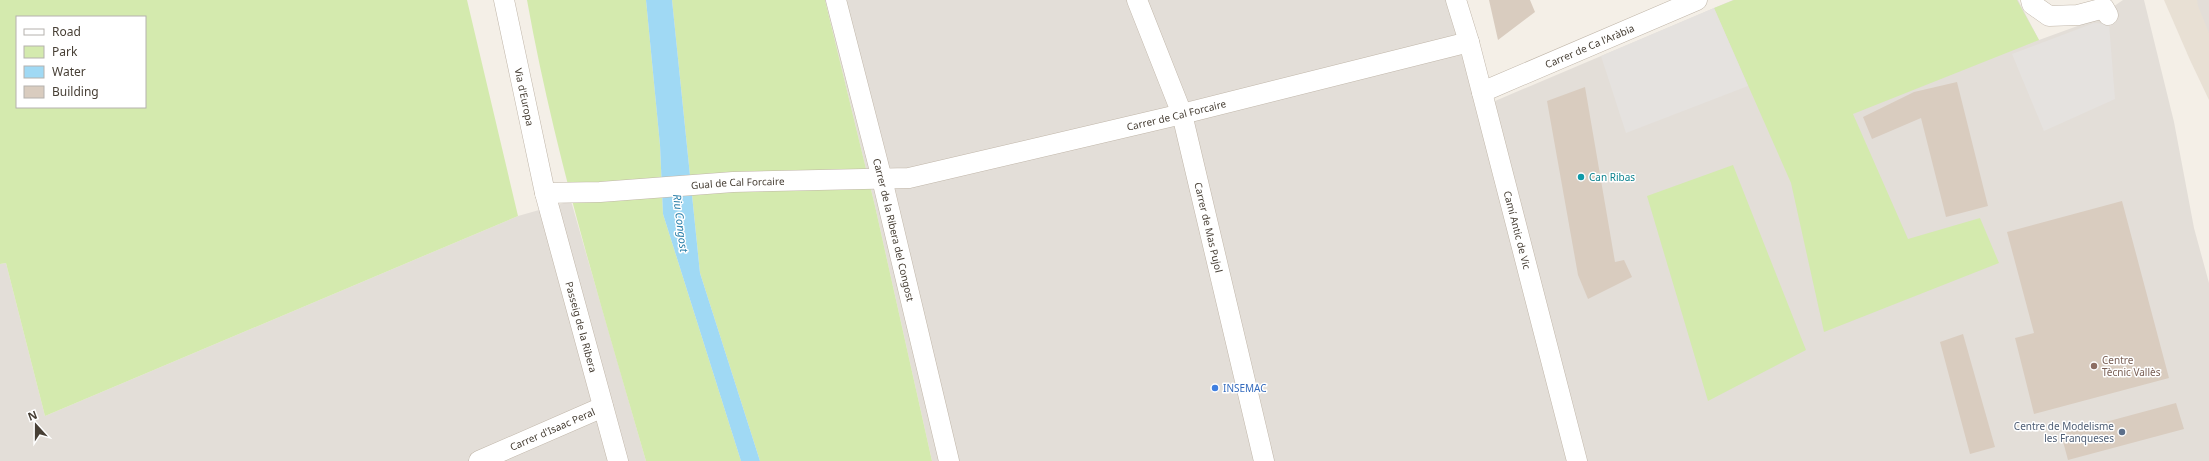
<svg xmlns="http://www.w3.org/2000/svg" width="2209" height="461" viewBox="0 0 2209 461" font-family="'Noto Sans',sans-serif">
	<rect width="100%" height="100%" fill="#f4efe7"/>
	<path fill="#e8e0d4" d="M2164,0H2209V100L2190,60Z"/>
	<path fill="#e3ded8" d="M825,0H1456L1488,104L1733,0H2018L2039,40L2094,20L2123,0H2144L2174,122L2194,228L2209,283V461H932L875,206Z
		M2197,0H2209V33L2198,6Z
		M571,201L646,461H0V264L6,263L45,416L518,216Z"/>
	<path fill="#d4eaae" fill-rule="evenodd" d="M0,0H467L518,216L45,416L6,263L0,264ZM17,17H145V107H17Z
		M527,0H646L660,145L663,214L741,461H646C602,308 555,157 527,0Z
		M672,0H825L875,206L932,461H760L700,273Z
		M1734,0H2017L2039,40L1853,114L1908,239L1980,218L1999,263L1824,332L1791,183L1714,8Z
		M1733,165L1806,350L1708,401L1647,196Z"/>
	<path fill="#e5e2df" d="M1714,8L1748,86L1626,133L1601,56Z
		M2094,23L2109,24L2115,99L2044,131L2012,54Z"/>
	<path fill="#a0d9f4" d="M646,0H672L700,273L760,461H741L663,214L660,145Z"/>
	<path fill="#d9ccbf" d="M1489,0H1530L1535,12L1498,40Z
		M1957,82L1988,206L1946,217L1921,118L1872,139L1863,117L1914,92Z
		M1585,87L1615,262L1624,260L1632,277L1588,299L1578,275L1547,101Z
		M2122,201L2169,378L2034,414L2015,338L2034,333L2007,232Z
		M1963,334L1995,447L1970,454L1940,342Z
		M2176,403L2184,429L2068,460L2061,434Z"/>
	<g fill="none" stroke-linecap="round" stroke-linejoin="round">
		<g stroke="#c0b6a9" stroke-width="21">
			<g id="minor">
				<path id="s1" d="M504,0L545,193L618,461"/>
				<path id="s2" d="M836,0L882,179L949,461"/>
				<path id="s3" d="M1137,0L1182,114L1264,461"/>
				<path id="s4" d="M1456,0L1469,42L1577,461"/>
				<path d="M2031,0L2032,4L2049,16L2078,15L2104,8L2108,15"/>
				<path id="s5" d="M1482,92L1697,0"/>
				<path id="s6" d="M545,193L600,192L733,182L909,178L1182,114L1469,42"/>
				<path id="s7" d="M479,461L603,407"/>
			</g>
		</g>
		<use href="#minor" stroke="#fff" stroke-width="20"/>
	</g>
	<circle fill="#0f9aa8" stroke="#fff" stroke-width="1.5" cx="1581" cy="177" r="4"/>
	<circle fill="#8d6e63" stroke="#fff" stroke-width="1.5" cx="2094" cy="366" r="4"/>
	<circle fill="#3f7fe0" stroke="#fff" stroke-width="1.5" cx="1215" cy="388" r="4"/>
	<circle fill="#5c6f8a" stroke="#fff" stroke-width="1.5" cx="2122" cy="432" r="4"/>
	<g text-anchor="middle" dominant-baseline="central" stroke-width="3" stroke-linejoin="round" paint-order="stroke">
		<g font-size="10" fill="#473f35" stroke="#fff">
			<text stroke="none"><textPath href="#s5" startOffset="117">Carrer de Ca l'Aràbia</textPath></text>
			<text stroke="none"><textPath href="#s1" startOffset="99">Via d'Europa</textPath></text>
			<text stroke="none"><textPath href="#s6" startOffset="639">Carrer de Cal Forcaire</textPath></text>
			<text stroke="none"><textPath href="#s6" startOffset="193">Gual de Cal Forcaire</textPath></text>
			<text stroke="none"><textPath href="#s3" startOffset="239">Carrer de Mas Pujol</textPath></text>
			<text stroke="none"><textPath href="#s2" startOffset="237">Carrer de la Ribera del Congost</textPath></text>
			<text stroke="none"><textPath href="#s4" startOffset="238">Camí Antic de Vic</textPath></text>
			<text stroke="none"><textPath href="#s1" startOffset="336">Passeig de la Ribera</textPath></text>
			<text stroke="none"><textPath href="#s7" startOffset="80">Carrer d'Isaac Peral</textPath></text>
		</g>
		<g font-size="10" fill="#0d838f" stroke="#fff" text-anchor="start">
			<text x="1589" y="177">Can Ribas</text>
		</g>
		<g font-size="10" fill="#785e54" stroke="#fff" text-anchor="start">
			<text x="2102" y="360">Centre<tspan x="2102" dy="12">Tècnic Vallès</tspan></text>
		</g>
		<g font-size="10" fill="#366cbe" stroke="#fff" text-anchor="start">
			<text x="1223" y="388">INSEMAC</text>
		</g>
		<g font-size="10" fill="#4e5e75" stroke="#fff" text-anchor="end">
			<text x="2114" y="426">Centre de Modelisme<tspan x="2114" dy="12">les Franqueses</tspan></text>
		</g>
		<g font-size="11" font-style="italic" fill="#277da8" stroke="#fff">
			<text transform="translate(681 223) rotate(83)">Riu Congost</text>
		</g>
	</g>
	<rect x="16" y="16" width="130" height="92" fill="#ffffff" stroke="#b5b2ae"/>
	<rect x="24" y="29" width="20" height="6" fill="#ffffff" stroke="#b5b2ae"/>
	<text x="52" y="36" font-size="12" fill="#473f35">Road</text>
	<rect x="24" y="46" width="20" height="12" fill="#d4eaae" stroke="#b5b2ae"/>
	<text x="52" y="56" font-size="12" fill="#473f35">Park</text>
	<rect x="24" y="66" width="20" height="12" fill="#a0d9f4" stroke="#b5b2ae"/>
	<text x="52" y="76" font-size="12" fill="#473f35">Water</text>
	<rect x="24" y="86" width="20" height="12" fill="#d9ccbf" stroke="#b5b2ae"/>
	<text x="52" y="96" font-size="12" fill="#473f35">Building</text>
	<g transform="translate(36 425) rotate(339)" stroke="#ffffff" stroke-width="3" paint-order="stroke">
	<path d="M0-3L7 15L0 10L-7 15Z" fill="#473f35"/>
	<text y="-6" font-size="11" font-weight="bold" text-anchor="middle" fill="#473f35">N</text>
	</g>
</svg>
